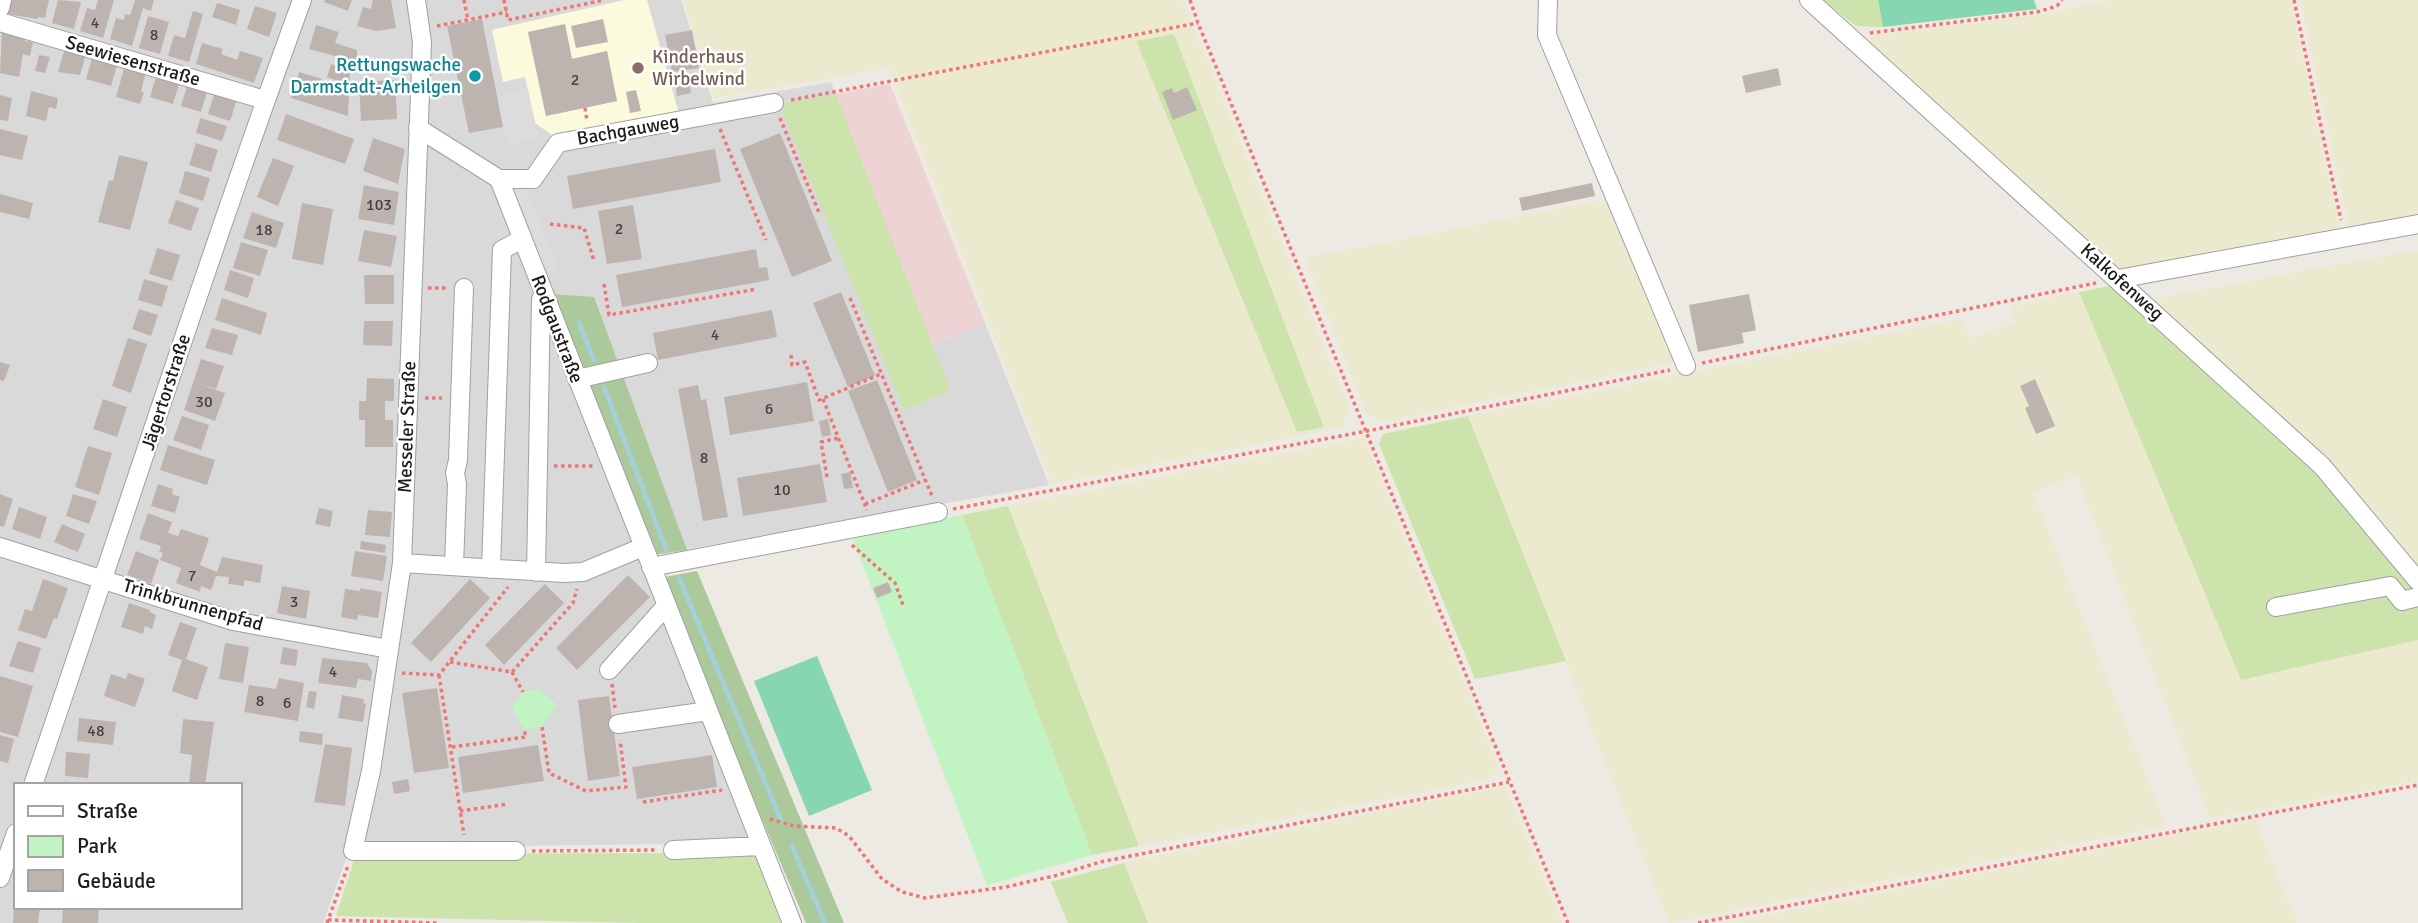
<svg xmlns="http://www.w3.org/2000/svg" width="2418" height="923" viewBox="0 0 2418 923" font-family="Signika,sans-serif">
	<rect width="100%" height="100%" fill="#ede9e3"/>
	<path fill="#dad9d9" fill-rule="evenodd" d="M0,0H681L713,103L831,82L932,344L985,323L1049,485L653,555L752,843L350,848L323,923H0ZM16,785H240V907H16Z"/>
	<path fill="#edd3d4" d="M890,84L985,323L932,344L836,94Z"/>
	<path fill="#fcfadd" fill-rule="evenodd" d="M624,0H647L679,114L556,138L535,123L525,77L503,82L492,30ZM565,25L572,59L607,51L617,101L546,116L528,32Z"/>
	<path fill="#ebeacf" d="M684,0H1182L1350,410L1342,427L1052,484L889,68L714,98Z
		M2109,0H2291L2340,232L2115,274L1862,44L1875,35L2035,15Z
		M2300,0H2418V218L2350,231Z
		M1605,200L1676,362L1401,418L1380,421L1366,413L1305,258Z
		M2418,250V573L2331,465L2152,299Z
		M2079,292L2241,679L2418,640V781L2210,818L2076,475L2033,493L2166,826L1669,923L1468,416L1961,319L1972,339L2015,322L2010,307Z
		M1364,438L1500,770L1490,779L1139,846L1008,506Z
		M1505,786L1562,923H1148L1124,863Z
		M2255,819L2297,923H1727Z"/>
	<path fill="#cce4ac" d="M1823,0H1878L1883,27L1856,26Z
		M1174,34L1324,427L1297,432L1136,41Z
		M836,94L950,390L904,411L779,104Z
		M2115,285L2319,473L2418,596V640L2241,680L2079,292Z
		M1468,416L1566,661L1475,679L1379,444L1383,434Z
		M1008,506L1139,846L1092,855L962,515Z
		M755,853L786,923H639L336,916L356,854Z
		M1124,863L1148,923H1068L1051,882Z"/>
	<path fill="#acc99b" d="M551,294L594,297L687,550L653,555Z
		M697,571L844,923H806L660,578Z"/>
	<path fill="#c2f4c3" d="M962,515L1092,855L987,885L852,537Z
		M538,689L557,705L542,727L524,729L512,708L523,692Z"/>
	<path fill="#86d6b1" d="M1878,0H2034L2037,9L1883,27Z
		M817,656L872,790L809,816L754,681Z"/>
	<path fill="#dcdcdc" d="M528,90L538,138L507,144L497,96Z
		M525,184L558,269L536,274L504,192Z"/>
	<g fill="none" stroke-linecap="round" stroke-linejoin="round">
		<path stroke="#a6d0d7" stroke-width="5" d="M579,323L594,360
			M604,387L666,549
			M679,578L781,820
			M792,846L825,923"/>
	</g>
	<path fill="#bdb4b0" d="M10,0H49L45,18L38,17V19L7,14Z
		M58,0L81,2L74,29L52,23Z
		M98,0H114L103,38L80,31L87,8L95,10Z
		M135,0H154L151,11L143,8L132,46L110,39L116,18L124,20L125,14L130,15Z
		M325,0H352L348,11L324,2Z
		M373,0H391L396,28L376,31L357,26L363,7L371,9Z
		M217,3L240,10L236,25L212,17Z
		M255,6L277,13L269,37L247,29Z
		M193,11L203,14L189,62L168,56L174,35L185,38Z
		M148,16L169,22L160,54L139,48Z
		M482,19L503,127L469,133L447,26Z
		M603,19L608,42L576,48L571,26Z
		M565,24L572,59L607,51L617,101L546,116L528,32Z
		M316,25L339,32L335,43L357,50V62L309,49Z
		M692,30L699,68L672,72L665,35Z
		M2,32L26,37L25,41L33,42L30,56L23,54L19,77L0,73Z
		M202,43L223,49L221,54L237,60L240,51L263,58L254,83L196,64Z
		M65,48L86,54L80,75L58,72Z
		M39,55L50,57L45,73L35,71Z
		M93,55L118,62L111,86L86,79Z
		M331,64L350,70L348,116L291,98L299,72L322,79L319,87L335,91L338,81L327,77Z
		M125,65L146,71L141,92H144L140,104L116,97Z
		M1778,68L1781,85L1746,93L1742,76Z
		M157,74L180,81L173,104L150,97Z
		M688,77L691,93L677,96L675,79Z
		M395,80L397,119L361,121L359,82Z
		M188,83L208,89L201,112L181,106Z
		M1187,87L1197,110L1173,120L1162,92L1172,88L1174,93Z
		M636,90L641,111L630,113L626,92Z
		M31,91L58,98L56,109L49,107L46,121L26,116Z
		M215,92L237,99L230,121L208,114Z
		M0,95L12,98L8,121L0,120Z
		M286,114L354,139L345,164L277,140Z
		M200,118L227,126L222,141L196,133Z
		M0,129L28,136L22,160L0,155Z
		M780,133L832,261L792,277L740,149Z
		M373,138L405,149L398,184L363,171Z
		M196,143L218,150L211,172L189,165Z
		M715,149L721,182L573,209L567,176Z
		M119,155L148,162L130,230L98,222L109,180L113,181Z
		M273,158L294,166L278,206L257,197Z
		M185,171L210,178L203,201L179,193Z
		M1592,183L1595,196L1522,211L1519,198Z
		M364,185L399,192L394,225L358,219Z
		M0,194L33,203L29,219L0,212Z
		M176,200L199,208L191,231L168,223Z
		M302,203L333,209L323,265L292,259Z
		M633,205L642,259L607,264L598,211Z
		M252,212L284,223L276,248L243,238Z
		M364,230L397,236L391,267L358,261Z
		M241,242L268,250L260,276L233,268Z
		M157,248L180,255L172,281L149,274Z
		M756,249L759,268L767,267L769,280L622,307L616,275Z
		M230,270L254,278L248,298L224,290Z
		M364,275H394V304H365Z
		M144,279L168,286L162,307L138,300Z
		M841,292L875,376L848,387L813,303Z
		M1749,294L1756,330L1742,333L1744,343L1698,352L1689,305Z
		M222,298L267,313L261,335L215,320Z
		M139,309L158,315L151,336L132,329Z
		M772,310L777,337L658,360L653,333Z
		M364,321H393L392,346L363,345Z
		M212,328L238,335L232,355L205,348Z
		M128,338L147,344L131,393L112,386Z
		M201,359L224,366L216,389L196,383L225,393L215,421L184,410Z
		M0,362L10,365L4,381L0,380Z
		M367,378L394,379V401H385V420H393V447H365V420H359V401H366Z
		M2035,379L2055,426L2036,434L2025,408L2029,406L2020,386Z
		M877,380L917,480L888,492L848,391Z
		M807,382L814,421L730,435L724,397Z
		M698,385L701,400L706,399L728,517L703,521L678,389Z
		M103,399L127,407L117,437L93,429Z
		M182,416L209,425L201,450L173,440Z
		M828,419L831,435L822,437L819,421Z
		M168,445L215,460L207,485L160,470Z
		M88,446L112,453L99,495L75,487Z
		M820,464L827,502L743,516L737,478Z
		M850,472L853,488L844,489L841,474Z
		M158,484L173,489L172,494L180,497L175,513L151,506Z
		M0,494L13,499L4,527L0,526Z
		M73,494L97,501L89,524L66,516Z
		M19,507L47,517L40,539L12,529Z
		M319,508L333,511L330,527L315,524Z
		M368,510L392,512L390,537L365,535Z
		M148,513L172,522L168,533L178,536L181,529L209,538L200,565L217,572L222,557L263,565L260,583L244,580V586L228,584L229,577L216,576L211,590L201,586L200,592L176,583L181,568L160,560L163,553L159,552L161,546L139,539Z
		M62,524L85,534L78,552L54,542Z
		M361,541L386,545L385,553L360,549Z
		M136,551L159,560L151,584L127,575Z
		M355,551L387,556L383,581L351,576Z
		M628,575L650,597L577,670L556,648Z
		M43,579L68,588L57,619L54,618L46,639L18,630L25,609L32,611Z
		M470,579L490,598L431,662L411,643Z
		M888,582L892,592L877,598L873,588Z
		M545,584L564,603L504,665L485,645Z
		M282,586L310,591L306,619L277,613Z
		M360,588L382,592L378,618L358,615L357,620L341,617L345,589L360,591Z
		M129,603L150,610V612L156,615L152,629L145,626L143,634L121,627Z
		M180,622L197,628L186,659L208,667L197,700L172,691L182,660L168,655Z
		M18,641L41,648L33,673L9,666Z
		M225,643L249,647L243,683L219,679Z
		M283,647L298,650L296,666L280,664Z
		M322,658L367,663L372,671L371,681L358,679L356,688L318,683Z
		M128,673L145,679L135,707L104,696L111,674L126,679Z
		M0,676L33,686L18,737L0,732Z
		M279,678L304,683L298,721L244,712L249,685L276,689Z
		M437,688L449,768L414,773L402,693Z
		M309,691L317,692L314,709L306,707Z
		M342,695L364,699L363,703L366,704L363,722L338,718Z
		M609,696L620,776L588,781L578,700Z
		M79,718L116,722L113,745L77,741Z
		M183,719L214,722L205,785H189L192,755L180,753Z
		M300,731L323,734L322,745L299,742Z
		M0,735L14,739L8,763L0,761Z
		M325,744L352,748L345,806L314,802Z
		M538,745L544,781L463,793L458,757Z
		M66,752L90,754L88,778L65,776Z
		M712,755L717,787L637,799L632,767Z
		M408,779L410,791L394,794L392,782Z
		M14,907H40L38,923H13Z
		M63,907L99,908L98,923H62Z"/>
	<g fill="none" stroke-linecap="round" stroke-linejoin="round">
		<g stroke="#a0a0a0" stroke-width="20">
			<path id="minor" d="M416,0L422,42L402,563L371,771L353,851H516
				M1548,0L1547,35L1686,366
				M1809,0L2322,466L2418,581
				M0,8L2,0
				M0,22L265,100
				M418,128L499,179L792,923
				M499,179H533L558,143L774,103
				M2118,279L2418,224
				M577,379L648,363
				M0,547L233,621L389,649
				M402,563L564,573L583,572L643,547
				M454,566L457,484L455,473L458,460L464,288
				M651,567L938,512
				M491,569L502,250L522,239
				M536,572L541,299
				M2276,607L2390,586L2402,601L2418,597
				M609,670L666,606
				M618,724L708,711
				M33,785C123,523 207,260 302,0
				M673,850L761,846
				M0,878L16,833"/>
		</g>
		<path stroke="#ee7673" stroke-width="3.5" stroke-dasharray="3.5 3.5" stroke-linecap="butt" d="M464,0L468,20
			M504,0L508,20L604,0
			M1190,0L1198,23L1568,923
			M2294,0L2341,220
			M437,26L507,12
			M1870,33L2037,12L2057,6L2062,0
			M791,100L1198,23
			M585,108L587,121
			M780,118L820,215
			M720,129L766,240
			M550,224L584,228L594,261
			M604,284L609,315L757,289
			M428,288H448
			M850,298L932,496
			M791,355L792,365L805,362L819,400L881,374
			M1702,363L2096,283
			M425,398H442
			M823,399L867,510
			M554,466H596
			M827,477L821,442L839,438
			M865,504L925,480
			M953,509L1367,431L1670,370
			M852,545L895,583L904,608
			M450,662L512,672L573,603L577,589
			M512,672L523,692
			M402,673L439,675L508,587
			M439,675L464,835
			M612,684L615,708
			M542,727L549,773L586,791L626,787L620,740
			M452,747L526,737L524,729
			M643,802L722,790
			M460,811L508,804
			M770,819L794,826L836,828L849,836L882,879L902,892L925,898L1006,887L1058,875L1100,862L1509,782
			M532,851L657,850
			M328,920L439,923
			M327,923L348,866
			M1698,923L2418,785"/>
		<use href="#minor" stroke="#fff" stroke-width="18"/>
	</g>
	<circle fill="#8d6e63" stroke="#fff" stroke-width="2.5" cx="638" cy="68" r="7"/>
	<circle fill="#0f9aa8" stroke="#fff" stroke-width="2.5" cx="475" cy="76" r="7"/>
	<g text-anchor="middle" dominant-baseline="central" stroke-width="5" stroke-linejoin="round" paint-order="stroke">
		<g font-size="16" fill="#444241">
			<text x="95" y="23">4</text>
			<text x="154" y="35">8</text>
			<text x="575" y="80">2</text>
			<text x="379" y="205">103</text>
			<text x="619" y="229">2</text>
			<text x="264" y="230">18</text>
			<text x="715" y="335">4</text>
			<text x="204" y="402">30</text>
			<text x="769" y="409">6</text>
			<text x="704" y="458">8</text>
			<text x="782" y="490">10</text>
			<text x="192" y="576">7</text>
			<text x="294" y="602">3</text>
			<text x="333" y="672">4</text>
			<text x="260" y="701">8</text>
			<text x="287" y="703">6</text>
			<text x="96" y="731">48</text>
		</g>
		<g font-size="19" fill="#785e54" stroke="#fff" text-anchor="start">
			<text x="652" y="57">Kinderhaus<tspan x="652" dy="22">Wirbelwind</tspan></text>
		</g>
		<g font-size="19" fill="#1c1c1c" stroke="#fff">
			<text transform="translate(133 61) rotate(16)">Seewiesenstraße</text>
			<text transform="translate(628 130) rotate(-10)">Bachgauweg</text>
			<text transform="translate(2122 282) rotate(42)">Kalkofenweg</text>
			<text transform="translate(557 329) rotate(69)">Rodgaustraße</text>
			<text transform="translate(166 392) rotate(-72)">Jägertorstraße</text>
			<text transform="translate(407 427) rotate(-88)">Messeler Straße</text>
			<text transform="translate(193 605) rotate(16)">Trinkbrunnenpfad</text>
		</g>
		<g font-size="19" fill="#0d838f" stroke="#fff" text-anchor="end">
			<text x="461" y="65">Rettungswache<tspan x="461" dy="22">Darmstadt-Arheilgen</tspan></text>
		</g>
	</g>
	<rect x="14" y="783" width="228" height="126" fill="#ffffff" stroke="#a4a4a4" stroke-width="2"/>
	<rect x="28" y="806" width="35" height="10" fill="#ffffff" stroke="#a4a4a4" stroke-width="2"/>
	<text x="77" y="818" font-size="21" fill="#1c1c1c">Straße</text>
	<rect x="28" y="836" width="35" height="21" fill="#c2f4c3" stroke="#a4a4a4" stroke-width="2"/>
	<text x="77" y="853" font-size="21" fill="#1c1c1c">Park</text>
	<rect x="28" y="870" width="35" height="21" fill="#bdb4b0" stroke="#a4a4a4" stroke-width="2"/>
	<text x="77" y="888" font-size="21" fill="#1c1c1c">Gebäude</text>
</svg>
